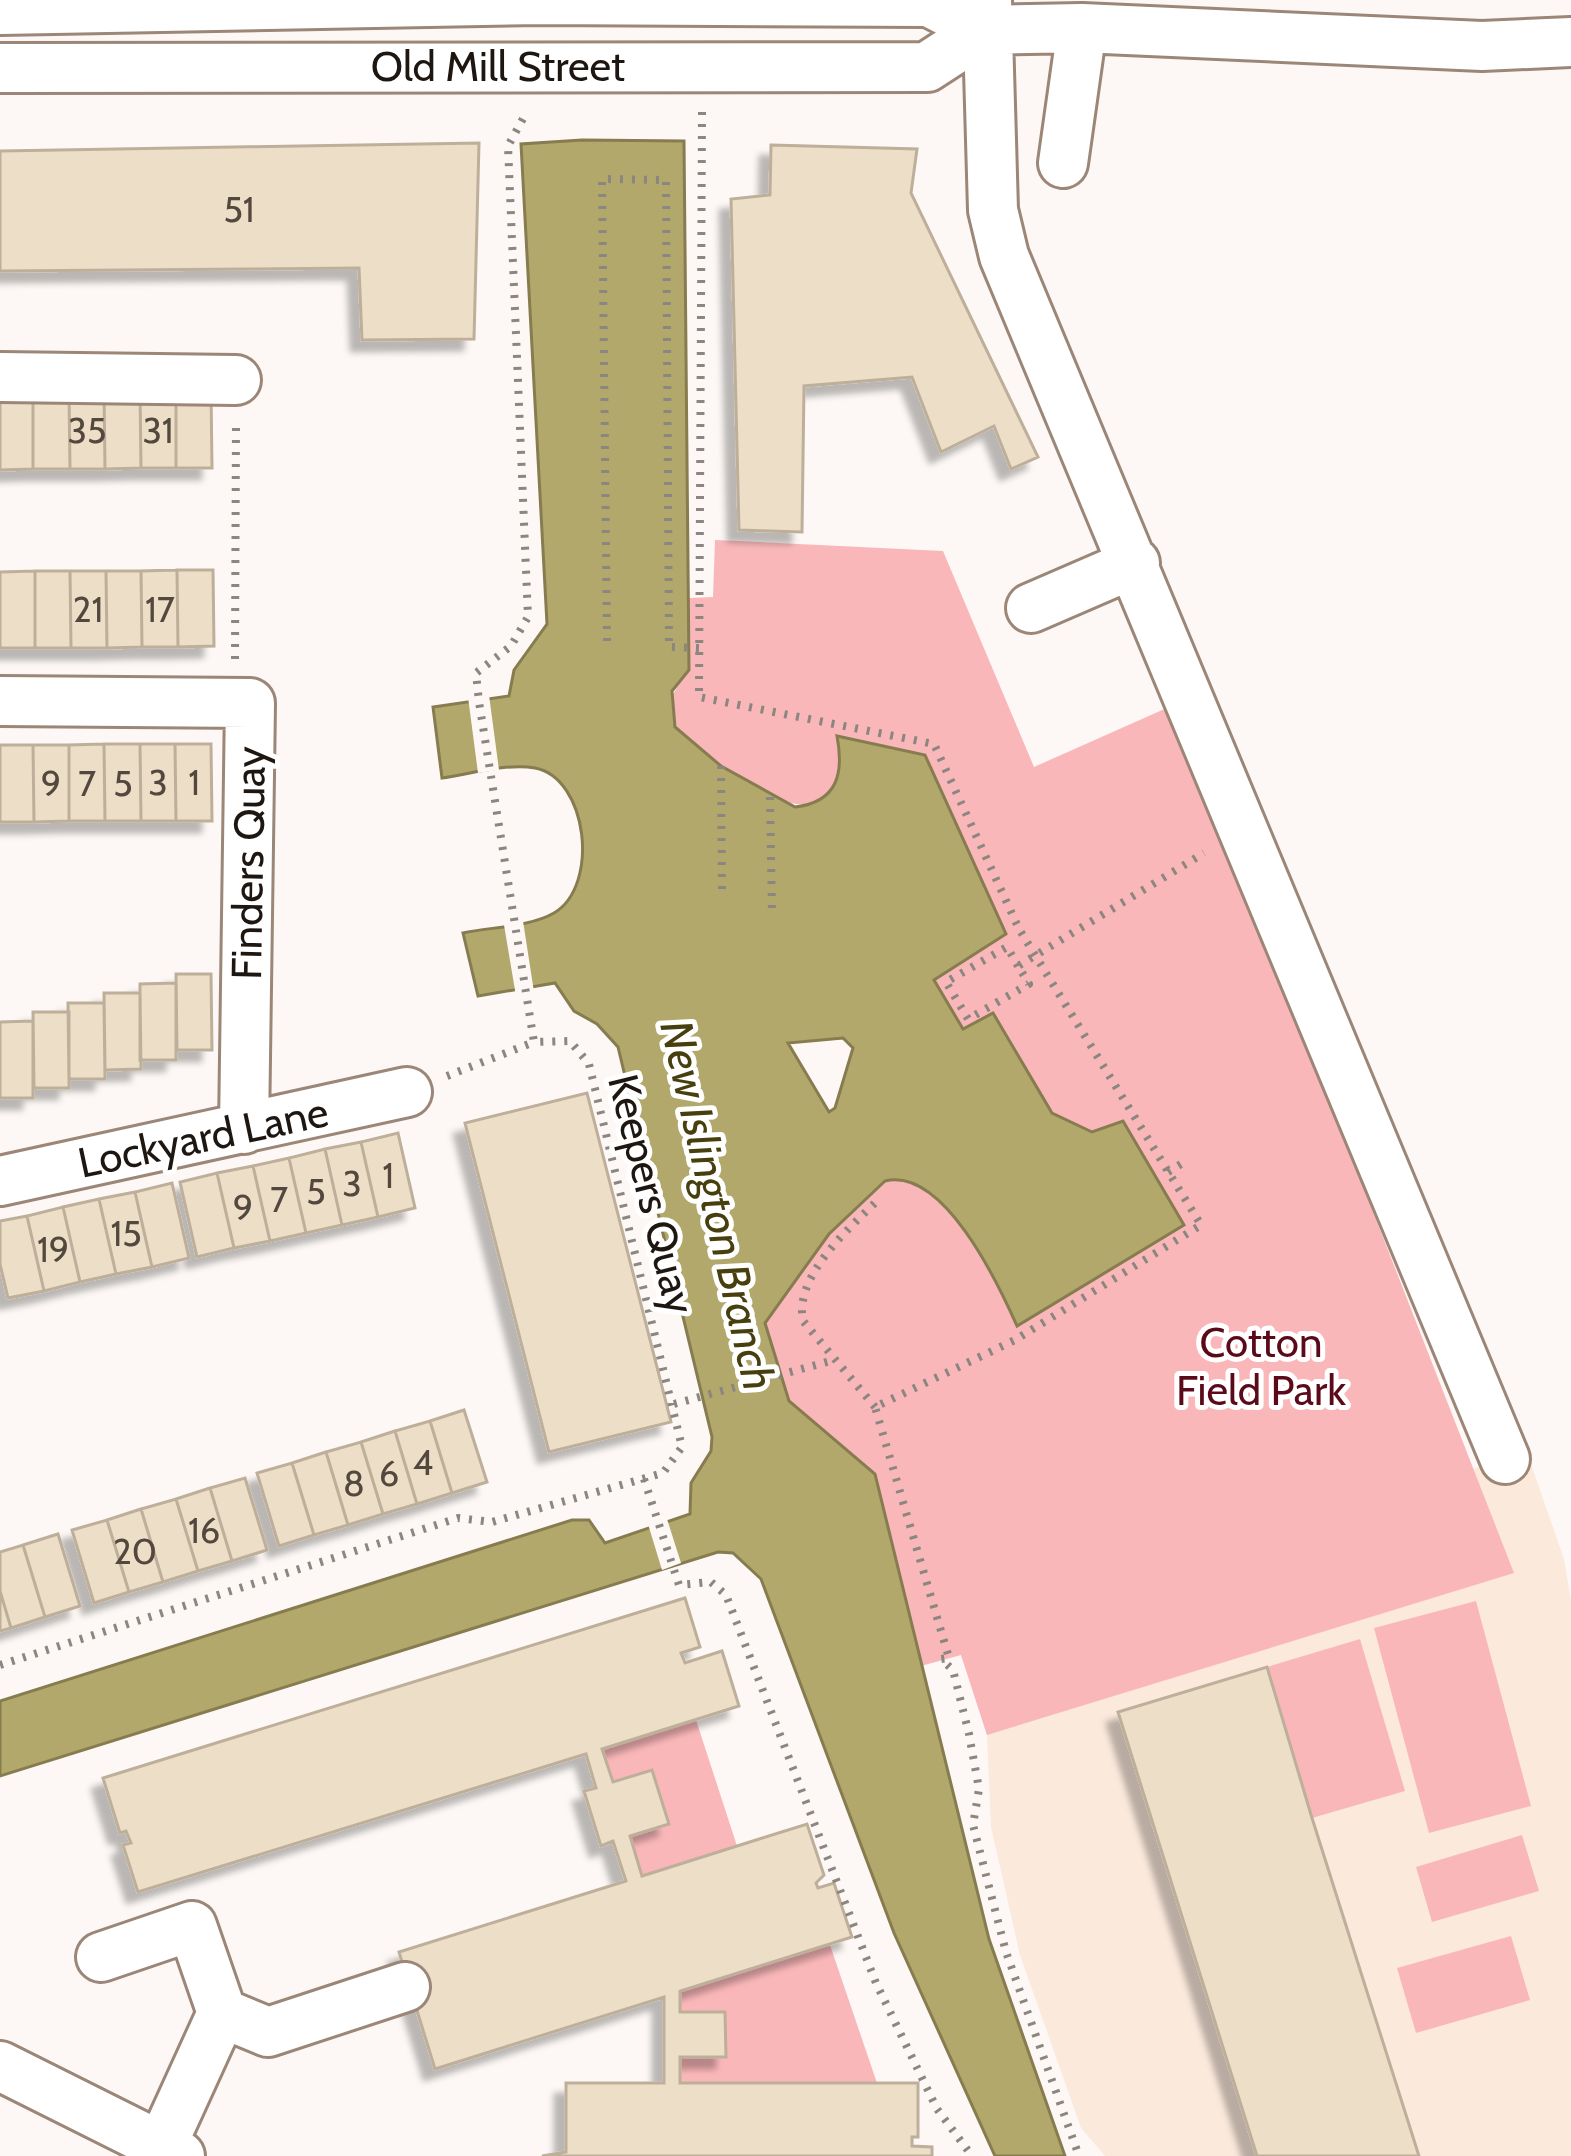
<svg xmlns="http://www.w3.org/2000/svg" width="1571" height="2156" viewBox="0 0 1571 2156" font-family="Cabin,sans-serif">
	<defs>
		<filter id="shadow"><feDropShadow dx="-11" dy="11" stdDeviation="3" flood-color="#0004"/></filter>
	</defs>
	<rect width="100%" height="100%" fill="#fdf8f5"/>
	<path fill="#fbe9dc" d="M1526,1450L1564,1559L1571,1601V2156H1105L1081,2128L1020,1955L991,1827L987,1735L961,1655Z"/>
	<path fill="#fab7b9" d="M715,540L943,551L1034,767L1169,707L1223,827L1514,1573L987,1735L961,1655L921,1666L875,1474L788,1401L765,1322C789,1287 848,1187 891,1179C942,1169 999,1287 1017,1325L1122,1122C1055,1162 1019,1058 993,1013L964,1030L934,979L1005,933L837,737C864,878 686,761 672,721C663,692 687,683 689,663C691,642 689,619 689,598L713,597Z
		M1476,1601L1531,1806L1429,1833L1374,1628Z
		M1360,1639L1405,1791L1312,1818L1267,1667Z
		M696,1720L737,1846L642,1876L630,1836L669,1824L652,1771L613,1782L602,1749Z
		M1522,1835L1539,1891L1432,1922L1416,1867Z
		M1511,1936L1530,2000L1416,2033L1397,1968Z
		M830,1945L877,2083H680V2057H725L680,2012V1991Z"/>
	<path fill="#b2a86b" stroke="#867c50" stroke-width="3" fill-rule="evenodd" d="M582,140L684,141L689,670L672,691L675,727L721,766L795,807C838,802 844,773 837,736L925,755L1006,934L934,980L963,1029L993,1013L1052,1113L1092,1132L1123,1121L1184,1225L1017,1326C997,1281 943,1167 885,1181L829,1234L765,1323L789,1401L875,1474L989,1939L1065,2156H995L894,1933L761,1579L733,1553L718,1552L0,1776V1701L572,1520H589L605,1543L690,1514L691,1483L711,1451L712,1437L618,1047L597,1024L574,1011L555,983L478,996L463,933C490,927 530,927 554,913C600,886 588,778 535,768C507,763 470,774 442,778L433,707L509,696L514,670L547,624L521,144ZM843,1038L853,1048L835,1108L829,1112L788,1043Z"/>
	<path fill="#fdf8f5" d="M489,695L499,770L478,773L468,697Z
		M523,921L534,992L516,996L504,925Z
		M667,1519L681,1563L662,1570L648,1524Z"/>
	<path fill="#eddec8" stroke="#bdaf9a" stroke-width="3" filter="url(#shadow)" d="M479,143L474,339L362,340L359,268L0,271V151Z
		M771,145L917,149L911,193L1038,457L1011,469L994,426L941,452L912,377L804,386L802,532L739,530L731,199L770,195Z
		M176,391H211L212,468H176Z
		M176,391V468H141L140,392Z
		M33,392H69L70,469H33Z
		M33,392V469L0,470V393Z
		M69,392H104L105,469H70Z
		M104,392H140L141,468L105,469Z
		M177,570H213L214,646L178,647Z
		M177,570L178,647H142L141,571Z
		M35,571H70L71,648H35Z
		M35,571V648H0V572Z
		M70,571H106L107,648H71Z
		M106,571H141L142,647L107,648Z
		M104,744H140L141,821H105Z
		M104,744L105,821H69V745Z
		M140,744H175L176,821H141Z
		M175,744H211L212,821H176Z
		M0,745H33L34,822H0Z
		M33,745H69V821L34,822Z
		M176,974H211L212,1050H177Z
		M176,983V1060H140V984Z
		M104,993H140L141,1069L105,1070Z
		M68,1003H104L105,1079H69Z
		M33,1012H69V1088H34Z
		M33,1021V1098H0V1022Z
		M587,1093L671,1422L549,1452L465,1123Z
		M398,1133L415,1208L378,1217L361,1142Z
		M361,1142L378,1217L342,1225L325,1149Z
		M325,1149L342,1225L306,1233L289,1158Z
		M289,1158L306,1233L270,1241L253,1166Z
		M253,1166L270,1241L234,1248L217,1173Z
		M217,1173L234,1248L197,1257L180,1182Z
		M172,1183L189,1258L152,1267L135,1192Z
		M135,1192L152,1267L116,1274L99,1199Z
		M99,1199L116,1274L80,1282L63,1207Z
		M63,1207L80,1282L44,1291L27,1216Z
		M27,1216L44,1291L8,1298L0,1264V1221Z
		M464,1410L487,1482L452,1493L430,1421Z
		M430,1421L452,1493L417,1504L395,1431Z
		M395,1431L417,1504L383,1514L361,1442Z
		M361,1442L383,1514L348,1525L326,1452Z
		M326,1452L348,1525L314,1535L292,1463Z
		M292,1463L314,1535L279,1546L257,1473Z
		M245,1478L267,1550L232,1561L210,1488Z
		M210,1488L232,1561L198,1571L176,1499Z
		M176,1499L198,1571L163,1582L141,1509Z
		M141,1509L163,1582L129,1592L107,1520Z
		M107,1520L129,1592L94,1603L72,1530Z
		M58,1534L80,1606L45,1617L23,1545Z
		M23,1545L45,1617L11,1628L0,1591V1552Z
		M0,1591L11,1628L0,1631Z
		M685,1598L700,1647L681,1653L685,1663L722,1651L739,1706L602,1749L613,1782L652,1770L669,1824L630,1836L642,1876L807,1824L824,1875L816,1883L818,1888L834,1883L852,1937L680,1991V2012H725L726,2057H680V2083H918V2137H912V2146L932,2147V2156H542L566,2152V2083H664V1997L435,2069L399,1952L626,1881L613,1841L601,1846L584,1791L596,1788L586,1754L138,1892L123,1845L131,1843L126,1831L120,1833L103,1778Z
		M1267,1667L1312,1818L1419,2156H1257L1118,1712Z"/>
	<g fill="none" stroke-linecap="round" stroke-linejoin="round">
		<g stroke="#9b8677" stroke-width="54">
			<path id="minor" d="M987,0L993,210L1004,256L1505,1459
				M0,10L539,0L929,2L984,30L1082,28L1482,46L1571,42
				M0,68L927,67L984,30
				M1063,163L1082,28
				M0,377L236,380
				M1031,608L1135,563
				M0,701L250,703L244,1129
				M0,1181L407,1092
				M101,1957L192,1926L222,2013L161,2147
				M222,2013L268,2032L405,1987
				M0,2066L180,2156"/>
		</g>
		<path stroke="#8c8681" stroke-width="8" stroke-dasharray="3 9" stroke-linecap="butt" d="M702,112L699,697L934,744L1019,929L1201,1225L1015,1340L875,1407L949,1658L941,1659L953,1670L969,1734L979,1789L973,1825L1006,1952L1079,2156
			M607,641L602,179L666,180L669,647L699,648
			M235,659L236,422
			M721,766L722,890
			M770,797L772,915
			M1018,966L1007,947L946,982L968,1019L1029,984L1018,966L1204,853
			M447,1076L534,1042
			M1168,1172L1186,1161
			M674,1404L834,1360
			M875,1407L803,1321C794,1277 847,1230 877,1201
			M644,1479L679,1585L711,1582L726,1595L876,1983L937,2109L972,2156
			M0,1665L458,1518L492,1522L663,1473L682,1447L589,1064L570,1041L534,1042L479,702L476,673L511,646L528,617L508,146L525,115"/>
		<use href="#minor" stroke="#fff" stroke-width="48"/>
	</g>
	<g text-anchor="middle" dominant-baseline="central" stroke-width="10" stroke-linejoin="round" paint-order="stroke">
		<g font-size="36" fill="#52483e">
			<text x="239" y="209">51</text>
			<text x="87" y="430">35</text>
			<text x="158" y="430">31</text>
			<text x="88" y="609">21</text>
			<text x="160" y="609">17</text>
			<text x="158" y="782">3</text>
			<text x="194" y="782">1</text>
			<text x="51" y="783">9</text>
			<text x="87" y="783">7</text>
			<text x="123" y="783">5</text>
			<text x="388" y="1175">1</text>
			<text x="352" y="1183">3</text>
			<text x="316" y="1191">5</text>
			<text x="279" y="1199">7</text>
			<text x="243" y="1207">9</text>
			<text x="126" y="1233">15</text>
			<text x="53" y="1249">19</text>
			<text x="423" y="1462">4</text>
			<text x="389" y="1473">6</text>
			<text x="354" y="1483">8</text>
			<text x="204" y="1530">16</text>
			<text x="135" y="1551">20</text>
		</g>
		<g font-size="42" fill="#1e1610" stroke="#fff">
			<text x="498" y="66">Old Mill Street</text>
			<text transform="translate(248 863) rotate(-89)">Finders Quay</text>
			<text transform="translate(203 1137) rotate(-12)">Lockyard Lane</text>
			<text transform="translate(652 1194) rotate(76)">Keepers Quay</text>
		</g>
		<g font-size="42" fill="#5b0a1a" stroke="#fff">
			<text x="1261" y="1342">Cotton<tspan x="1261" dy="48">Field Park</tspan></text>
		</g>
		<g font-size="45" font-style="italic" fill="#473f0e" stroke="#fff">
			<text transform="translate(718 1205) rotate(77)">New Islington Branch</text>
		</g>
	</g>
</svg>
